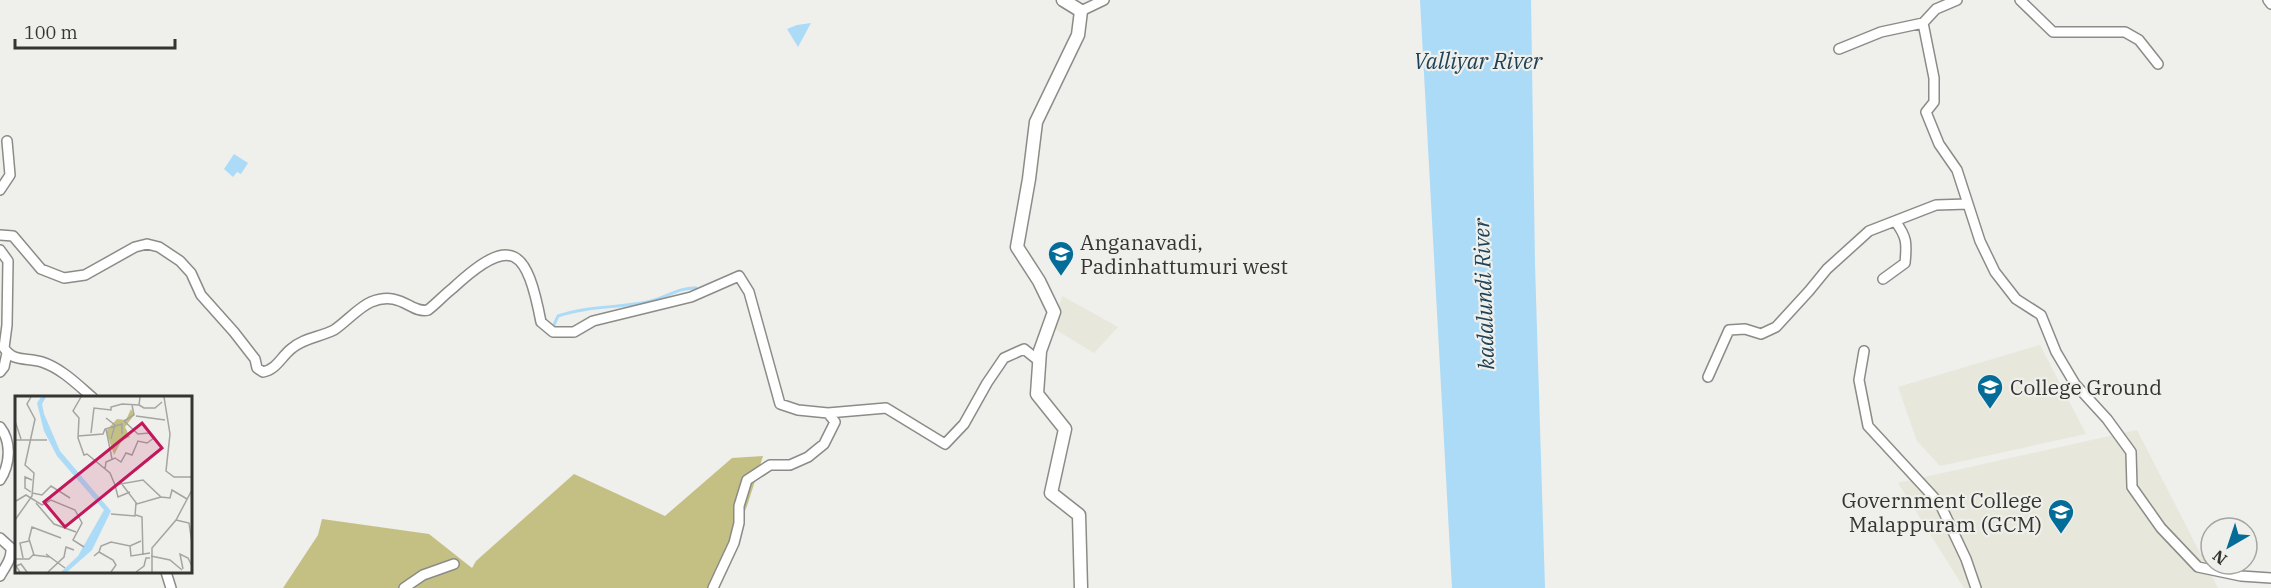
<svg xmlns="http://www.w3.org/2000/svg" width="2271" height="588" viewBox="0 0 2271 588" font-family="'IBM Plex Serif',serif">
	<rect width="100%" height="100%" fill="#efefeb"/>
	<path fill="#e7e7db" d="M1062,296L1118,327L1094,353L1053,328Z
		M2040,345L2086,434L1940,466L1917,441L1898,387Z
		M2137,430L2218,588H1964L1898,483Z"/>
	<path fill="#c4c084" d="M763,456L747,506L714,588H283L318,535L322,519L429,534L472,568L476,561L574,474L665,516L732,458Z"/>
	<path fill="#acdbf8" d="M1420,0H1531L1535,265L1545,588H1452Z
		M811,23L798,47L787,29L797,25Z
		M234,154L248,163L241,174L237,172L233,177L224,169Z"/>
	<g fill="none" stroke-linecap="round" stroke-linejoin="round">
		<path stroke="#acdbf8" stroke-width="3" d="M553,327L558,316C587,306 617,308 647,302C664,299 679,287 696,288"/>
		<g stroke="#8b8b87" stroke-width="12">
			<path id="minor" d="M1957,0L1936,9L1923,23L1934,78V102L1926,112L1939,144L1957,170L1980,241L1995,272L2016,299L2041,315L2056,352L2075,384L2107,419L2131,452L2132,487L2161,528L2198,567L2241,576L2271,578
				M2020,0L2053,32H2125L2139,40L2158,64
				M2268,0L2271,4
				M1081,11L1104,0
				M1839,49L1881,32L1923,23
				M0,190L10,175L7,141
				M0,235L13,236L41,269L64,278L85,275L135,247L147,244L159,247L180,261L191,273L201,295L234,332L255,359L257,368L263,372C277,369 281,357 291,349C303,338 320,337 334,330C346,322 359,307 371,302C401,290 411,314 428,310C437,303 444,295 453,288C513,232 527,250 541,322L553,332H574L593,321L691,297L739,276L749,292L780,404L798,410L828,413L886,408L945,444L964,424L987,383L1004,358L1024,349L1039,361
				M0,250L8,261L7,325L4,348C14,363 27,357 42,362C61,368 78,385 93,398
				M1883,279L1905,263C1907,243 1907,237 1895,221
				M1864,351L1859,380L1868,426L1940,504L1966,559L1976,588
				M0,372L4,367L7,353
				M1708,377L1729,330L1745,329L1761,334L1776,327L1809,291L1827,269L1869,231L1936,205L1968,204
				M0,427C12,442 10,465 0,480
				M0,538L11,548C12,559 5,567 0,576
				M166,572L171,588
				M404,588L423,575L454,564
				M713,588L734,543L739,523V506L747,480L770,465H790L808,457L824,444L835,422L828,413"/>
		</g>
		<g stroke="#8b8b87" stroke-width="15">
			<path id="secondary" d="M1063,0L1081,11L1078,35L1036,122L1029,179L1017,247L1039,281L1054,312L1040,351L1037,394L1065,429L1051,493L1079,515L1081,588"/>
		</g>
		<use href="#minor" stroke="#fff" stroke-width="9"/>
		<use href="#secondary" stroke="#fff" stroke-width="12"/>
	</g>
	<defs>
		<g id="school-pin" transform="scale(1.35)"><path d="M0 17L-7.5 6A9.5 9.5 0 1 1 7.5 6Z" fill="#046c99" stroke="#efefeb"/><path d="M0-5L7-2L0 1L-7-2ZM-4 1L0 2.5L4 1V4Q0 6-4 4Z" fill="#fff"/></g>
		<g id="university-pin" transform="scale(1.35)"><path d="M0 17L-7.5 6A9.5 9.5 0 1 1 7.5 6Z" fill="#046c99" stroke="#efefeb"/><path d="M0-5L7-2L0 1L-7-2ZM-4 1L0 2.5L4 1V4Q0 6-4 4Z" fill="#fff"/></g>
	</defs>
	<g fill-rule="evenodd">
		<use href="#school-pin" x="1061" y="254"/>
		<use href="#university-pin" x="1990" y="387"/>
		<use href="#university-pin" x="2061" y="512"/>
	</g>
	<g text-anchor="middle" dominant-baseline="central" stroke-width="4.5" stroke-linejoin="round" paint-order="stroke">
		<g font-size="21" fill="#343433" stroke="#efefeb" text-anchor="start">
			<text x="1080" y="242">Anganavadi,<tspan x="1080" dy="24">Padinhattumuri west</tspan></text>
			<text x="2010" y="387">College Ground</text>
			<text x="2042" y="500" text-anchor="end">Government College<tspan x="2042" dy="24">Malappuram (GCM)</tspan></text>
		</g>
		<g font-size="22" font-style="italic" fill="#1f4257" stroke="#efefeb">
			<text x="1478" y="60">Valliyar River</text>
			<text transform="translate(1483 294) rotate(-92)">kadalundi River</text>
		</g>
	</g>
	<g transform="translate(15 396)">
		<rect width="177" height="177" fill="#efefeb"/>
		<path d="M116,13L119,19L110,31L115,41L107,44L99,59L91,35L102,23L111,24Z" fill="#c4c084"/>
		<path d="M26,1H31L27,8L29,18L45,55L96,115L77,154L52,176H46L63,160L89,114L42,60L29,35L22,7Z" fill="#acdbf8"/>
		<path fill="none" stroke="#a4a4a1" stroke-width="1.5" d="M66,1L58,15L64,22L63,42L69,59L72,58L95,77L100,89L128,84L146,101L155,102L157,94L172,103M125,1L124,9L129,12H140L147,6M149,1L155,38L151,75L159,81H177M121,20L150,24M91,22L100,29L96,43M0,25L6,43M109,25L123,38L134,37L138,42M109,25L119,19L117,9M91,33L97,63M76,37L79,12L96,14V11L107,8L124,9M63,40L88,38L90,33L107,28V38M0,44H32M90,73L91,66L100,62L106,66L111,57L117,59L123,45L132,47L139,42M106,87L122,108L146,101M100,89L103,101L115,96M16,96L10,92V81L17,84M17,97L27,99L36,90L55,102M1,105L11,99L27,109L36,104L60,114L67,127L58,144L69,151M21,107L39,128L61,136M96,118L120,120L121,107M121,119L127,121L128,159M0,124L17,100L19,77L10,69L20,23L12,8L16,1M161,124L174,127L177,147M115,150L116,160L135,157M84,156L86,150L96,146L115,150L126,145M31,158L50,172M19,159L14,143L17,131L46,142M79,160L84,156L98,164L101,169L96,176M136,160L155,164L167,174M8,162L5,147L14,145M0,163H14L18,159L35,161M168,173L165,158L173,162L177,170M5,176L1,170L6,168L12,176M33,176L49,161L51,151L59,154M121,176L129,170L131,162H135M137,176V152L161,124L177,94"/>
		<path fill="#c2185b" fill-opacity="0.15" stroke="#c2185b" stroke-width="3" d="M127,27L147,52L50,131L29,106Z"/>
		<rect width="177" height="177" fill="none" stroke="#343433" stroke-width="3"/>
	</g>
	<g transform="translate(2229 546) rotate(219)"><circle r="28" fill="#efefeb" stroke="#a4a4a1" stroke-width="1.5"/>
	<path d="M0-4.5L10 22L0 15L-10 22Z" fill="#046c99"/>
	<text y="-9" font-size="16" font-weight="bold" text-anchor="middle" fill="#343433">N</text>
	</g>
	<path d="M15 39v9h160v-9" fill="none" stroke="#343433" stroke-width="3"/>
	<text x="24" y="39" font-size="18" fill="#343433" stroke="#efefeb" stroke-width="4.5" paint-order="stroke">100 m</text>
</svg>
